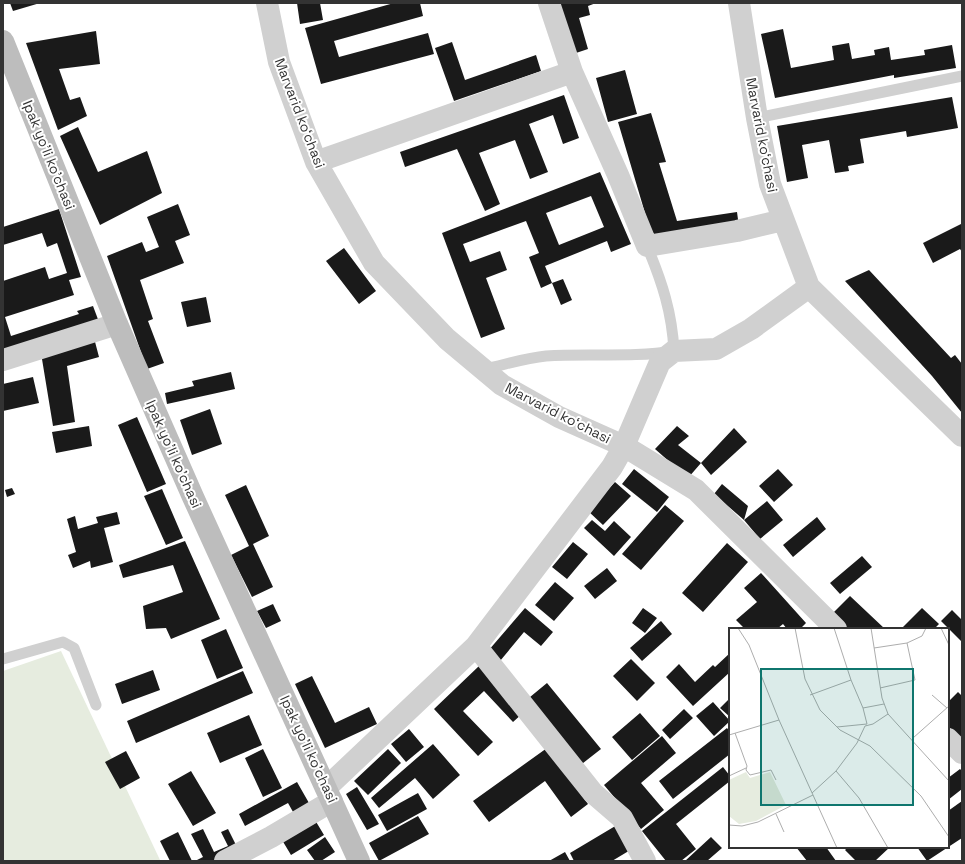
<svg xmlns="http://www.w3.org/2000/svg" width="965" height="864" viewBox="0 0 965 864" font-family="'Space Grotesk',sans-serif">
	<rect width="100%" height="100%" fill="#fff"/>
	<path fill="#e6ecdf" d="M61,651L160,860L157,861H3V671Z"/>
	<path fill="#1a1a1a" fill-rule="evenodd" d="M10,3H40L13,11Z
		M297,3H320L323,20L300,24Z
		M394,3H420L423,16L334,41L339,57L428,33L434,54L321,84L305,28Z
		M555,3H596L588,6L590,15L579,18L588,49L573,54Z
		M783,29L791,68L834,60L832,46L849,43L852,59L875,55L874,50L889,47L891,60L925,55L924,50L952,45L956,68L894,78V75L775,98L761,34Z
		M96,31L100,64L59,69L70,100L80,97L87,116L58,130L26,43Z
		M452,42L465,80L536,55L541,71L454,101L435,48Z
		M625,70L637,114L608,122L596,78Z
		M564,95L579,138L563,144L553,115L529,124L548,172L530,179L515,140L479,153L500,204L485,211L457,149L405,167L400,152Z
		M952,97L958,128L907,137L906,131L860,139L864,163L848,166L849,171L835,173L829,140L802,145L808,178L787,182L777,126Z
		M651,113L666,162L659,163L677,221L737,212L739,227L653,240L618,122Z
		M78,127L98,172L147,151L162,193L100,225L60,136Z
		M600,172L631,244L611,252L607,241L545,266L552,283L541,288L529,257L539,253L526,221L463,244L470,262L500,251L507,270L486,278L505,329L481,338L442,233ZM591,196L604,227L559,245L546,213Z
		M178,204L190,235L175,241L184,263L140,280L153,319L148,321L164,363L147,369L107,256L142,242L146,252L159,247L147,217Z
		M59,209L81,277L69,280L74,295L5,317L11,336L79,314L77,311L93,306L99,322L3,353V281L45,267L49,279L67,273L57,243L47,247L42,233L3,245V227Z
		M961,224L962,252L960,249L933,263L923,243Z
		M344,248L376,291L359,304L326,261Z
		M869,270L951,358L955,355L962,364V413L932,376L845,281Z
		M563,279L572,300L561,305L552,283Z
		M206,297L211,322L187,327L181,302Z
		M94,338L99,357L67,366L75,422L53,426L41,353Z
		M231,372L235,389L167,404L165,393L194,386L192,381Z
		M33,377L39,403L3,411V384Z
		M210,409L222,444L192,455L180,420Z
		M137,417L166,484L147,492L118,425Z
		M89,426L92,446L56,453L52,432Z
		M677,426L689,436L678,445L701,463L688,478L655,449Z
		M734,428L747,442L711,475L701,463Z
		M634,469L669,497L657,512L622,484Z
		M778,469L793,485L774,502L759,486Z
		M615,482L631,496L603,525L588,511Z
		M722,484L748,506L744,520L714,494Z
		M246,485L269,536L253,544L273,587L252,597L231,555L249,546L225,495Z
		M12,488L15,494L7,497L5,490Z
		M162,489L183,538L166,545L144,496Z
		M767,501L783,520L760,539L744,520Z
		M665,505L684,521L641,570L622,554Z
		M117,512L120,524L104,528L113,562L91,568L90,561L73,568L68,555L76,552L67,519L75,516L78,529L98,523L96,517Z
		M817,517L826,529L793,557L783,545Z
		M592,520L605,531L614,521L631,537L614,556L584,528Z
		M185,541L220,619L171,639L166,628L146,629L143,606L183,592L173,565L123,578L119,565Z
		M573,542L588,554L567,579L552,567Z
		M727,543L748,562L703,612L682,593Z
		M862,556L872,567L840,594L830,583Z
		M607,568L617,581L595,599L584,586Z
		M761,573L806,623L800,629H787L783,624L777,629H745L736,620L757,602L744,588Z
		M555,582L574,598L554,621L535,605Z
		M850,596L885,629H842L829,617Z
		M273,604L281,621L266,628L257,611Z
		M525,608L553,632L541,646L524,632L500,661L488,651Z
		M643,608L657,618L645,633L632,623Z
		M922,608L939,624L934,629H901Z
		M952,610L962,620V642L941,621Z
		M661,621L672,634L642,661L630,648Z
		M226,629L243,668L217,679L201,640Z
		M730,653V672L693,706L666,677L679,664L695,682L713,665L715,667Z
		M631,659L655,683L637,701L613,676Z
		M479,666L523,713L513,722L484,691L463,711L493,742L478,756L434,709Z
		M153,670L160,690L122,704L115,684Z
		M243,671L253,693L136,743L127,721Z
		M312,676L335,723L369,707L377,724L325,748L295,684Z
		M547,683L601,749L578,767L524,702Z
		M958,692L962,696V740L948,726V702Z
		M730,698V717L720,708Z
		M713,702L730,721L714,736L696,716Z
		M684,709L693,718L670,739L662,730Z
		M640,713L660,736L632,760L612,737Z
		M249,715L262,745L220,763L207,733Z
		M727,728L730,732V754L673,799L659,781Z
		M409,729L424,747L406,762L391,744Z
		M662,736L676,753L641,783L664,810L641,829L604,785Z
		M433,744L460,775L433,799L415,778L379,808L371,798Z
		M547,748L588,804L571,817L545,781L489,822L473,801Z
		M263,749L282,788L263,797L245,758Z
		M388,749L401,763L368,795L354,781Z
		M126,751L140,778L120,789L105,762Z
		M723,767L730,776V781L676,824L696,849L681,861H666L642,831Z
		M960,769L962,771V789L948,800V778Z
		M191,771L216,813L193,826L168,784Z
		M297,782L313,810L297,819L288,803L245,826L239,814Z
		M357,787L379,824L367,830L346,794Z
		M418,793L427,809L387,831L378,815Z
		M962,801V838L927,861L917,847H948V811Z
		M312,815L324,835L291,855L279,835Z
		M418,816L429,834L379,861L369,843Z
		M617,825L632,849L612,861H574L570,853Z
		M203,829L214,852L228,846L221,832L228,829L239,851L217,861H195L203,857L191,834Z
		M178,832L192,861H170L160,841Z
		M325,837L335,852L321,861H315L307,850Z
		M711,837L722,848L707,861H685Z
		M796,847H826L836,861H807Z
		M848,847H890L875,861H856L845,850Z
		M565,852L570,861H549Z"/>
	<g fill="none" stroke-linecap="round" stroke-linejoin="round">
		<path stroke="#d0d0d0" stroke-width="11" d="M757,118L962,76
			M484,369C504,365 525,358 546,356C589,353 632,358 674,351C672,312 662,282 647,246
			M3,659L63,642L74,648L96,705"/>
		<path stroke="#d0d0d0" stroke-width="22" d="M267,3L279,62L316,162L374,263L447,339L502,385L559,417L624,446L696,490L836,629
			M739,3L757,118L770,184L809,287L962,436
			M572,72L618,175L647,246L737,231L783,220
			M316,162L572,72L549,3
			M3,360L117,324
			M476,646L593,793L622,818L645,861
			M948,739L962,753
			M326,788L476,646L612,467L624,446L660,362L674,351L716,349L751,329L809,287
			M225,861L271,837L332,801"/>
		<path stroke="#bdbdbd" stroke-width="22" d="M3,41L117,324L193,497L359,861"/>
	</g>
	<g text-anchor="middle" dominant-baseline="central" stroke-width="4" stroke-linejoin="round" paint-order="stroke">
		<g font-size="14" fill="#333" stroke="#fff">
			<text transform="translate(300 113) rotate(69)">Marvarid koʻchasi</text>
			<text transform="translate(762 135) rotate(79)">Marvarid koʻchasi</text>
			<text transform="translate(49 155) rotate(68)">Ipak yo'li ko'chasi</text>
			<text transform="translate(558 413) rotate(27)">Marvarid koʻchasi</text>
			<text transform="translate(174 454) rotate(66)">Ipak yo'li ko'chasi</text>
			<text transform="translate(309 749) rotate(65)">Ipak yo'li ko'chasi</text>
		</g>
	</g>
	<g transform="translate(729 628)">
		<rect width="220" height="220" fill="#fff"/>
		<path d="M17,144L21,150L41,144L57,177L27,193L10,196L0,188V152Z" fill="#e6ecdf"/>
		<path fill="none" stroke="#adadad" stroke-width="1" d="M9,0L20,17L50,92L108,220M66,0L76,51L91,82L111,102L141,118L192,168L220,209M142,0L153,70L159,86L220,153M212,0L220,17M145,20L178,15L193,8L197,0M122,52L134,80L155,76M151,60L186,52L178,15M81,67L122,52L105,0M203,67L218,80M108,99L138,96L134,80M6,105L18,138L17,142L21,147L42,142L47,152M0,107L50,92M184,110L220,78M107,143L130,170L159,220M0,148L17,140M83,165L107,143L128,115L136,98L144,96L159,86M47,186L55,204M0,197L13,198L29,194L84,167"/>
		<path fill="#0f766e" fill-opacity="0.15" stroke="#0f766e" stroke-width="2" d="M32,41H184V177H32Z"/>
		<rect width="220" height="220" fill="none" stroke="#333" stroke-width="2"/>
	</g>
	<rect width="965" height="864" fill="none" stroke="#333333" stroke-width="8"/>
</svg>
